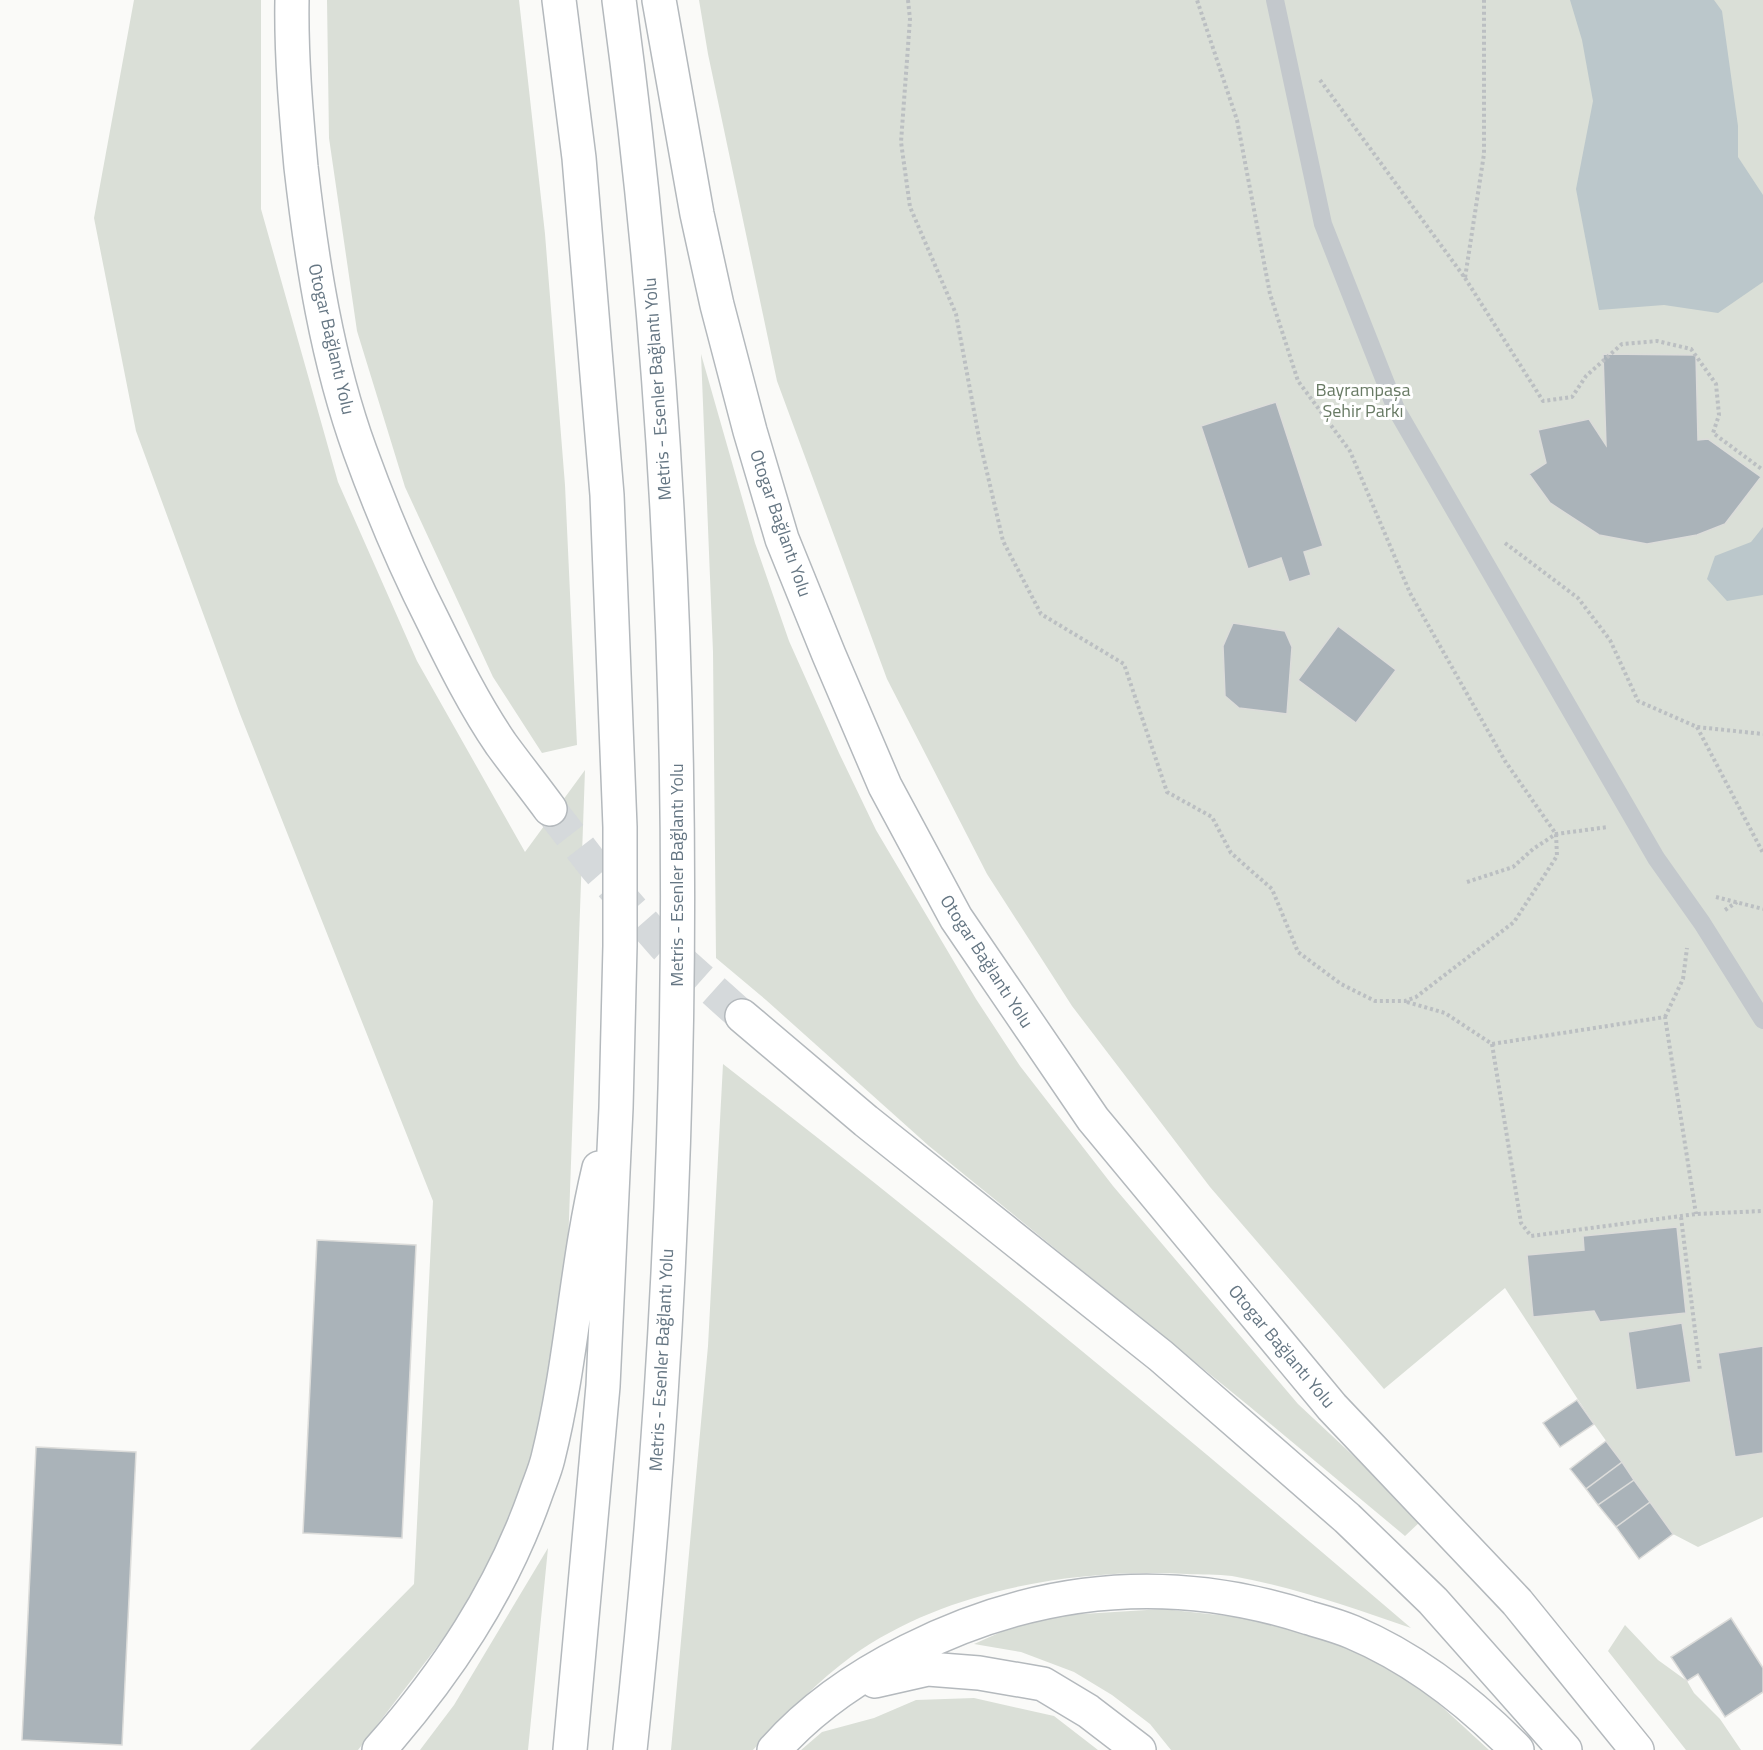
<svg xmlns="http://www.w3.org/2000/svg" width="1763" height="1750" viewBox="0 0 1763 1750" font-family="'Titillium Web',sans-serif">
	<rect width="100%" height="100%" fill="#fafaf8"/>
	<path fill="#dadfd7" d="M134,0H261V209L338,482L417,661L525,852L585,770L568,1247L529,1483L466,1609L358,1750H250L414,1584L433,1201L240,714L136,431L94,218Z
		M327,0H519L545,234L565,485L577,745L542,753L493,677L405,487L357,331L329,138Z
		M699,0H1763V1517L1698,1547L1673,1534L1594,1424L1505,1288L1384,1389L1210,1187L1072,1006L987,874L887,679L777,381L708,54Z
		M701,354L755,543L789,641L839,753L876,830L976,999L1020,1066L1113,1186L1298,1404L1422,1520L1405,1536L1249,1406L929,1146L766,1000L716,958L713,652Z
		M723,1064C958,1246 1186,1435 1411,1628C1352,1608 1293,1587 1232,1576C1217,1574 1201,1575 1187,1574C1075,1568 944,1590 852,1656C815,1683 784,1717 753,1750H671L708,1346Z
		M548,1548L528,1750H420L454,1705Z
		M1163,1609L1237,1617L1305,1633L1365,1655L1416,1683L1489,1750H1171L1150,1724L1112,1695L1074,1672L1021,1652L974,1644L1010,1628L1066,1615Z
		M1625,1625L1658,1660L1687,1681L1694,1693L1720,1719L1741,1750H1686L1608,1651Z
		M974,1698L1054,1716L1098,1750H801L822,1732L874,1718L916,1700Z"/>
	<path fill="#bbc7cb" d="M1570,0H1714L1722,11L1738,126V157L1763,195V282L1718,313L1664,305L1599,310L1576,189L1593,101L1582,40Z
		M1763,527V595L1727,601L1707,579L1715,556L1751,542Z"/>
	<path fill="#aab3b9" stroke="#dcdcda" stroke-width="1.5" d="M1603,354L1696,355L1698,440L1708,439L1761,477L1725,524L1697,535L1647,544L1599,535L1550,503L1529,474L1546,463L1538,430L1589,419L1606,445Z
		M1276,402L1323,546L1304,552L1311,575L1289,582L1281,558L1248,569L1201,426Z
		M1233,623L1285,631L1292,647L1287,714L1239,708L1225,696L1223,646Z
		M1338,626L1396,670L1356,723L1298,680Z
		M1677,1227L1686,1313L1600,1322L1594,1311L1533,1317L1527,1255L1584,1250L1583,1236Z
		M317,1240L416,1245L402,1538L303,1533Z
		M1682,1323L1691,1382L1636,1390L1628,1332Z
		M1763,1346V1453L1735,1457L1718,1353Z
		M1577,1400L1594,1424L1560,1447L1543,1423Z
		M1606,1441L1622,1462L1586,1489L1570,1469Z
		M36,1447L136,1452L122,1745L22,1740Z
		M1622,1462L1634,1480L1598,1505L1586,1489Z
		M1634,1480L1650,1502L1616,1527L1598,1505Z
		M1650,1502L1673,1534L1639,1559L1616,1527Z
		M1731,1618L1763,1668V1692L1725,1717L1698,1674L1687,1681L1671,1657Z"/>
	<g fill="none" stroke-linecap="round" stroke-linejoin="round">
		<path stroke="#d5d9db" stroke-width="33" stroke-dasharray="33 16" stroke-linecap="butt" d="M550,809L595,867L664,946L742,1016"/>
		<g stroke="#b4b9bd" stroke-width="36">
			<path id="trunk" d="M292,0C291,55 296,112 301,167C312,263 327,360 360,451C381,509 405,566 433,621C453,662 475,706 501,744C517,766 534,787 550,809
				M559,0L579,158L607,495L620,827V946L616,1108L603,1386L570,1750
				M619,0C697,579 693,1170 630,1750
				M659,0L697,214L717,305L750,431L782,539L829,655L885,786L956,918L1093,1119L1332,1407L1517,1602L1637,1750
				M742,1016L866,1121L1161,1356L1347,1518L1433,1601L1565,1750
				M875,1681L928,1669L979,1673L1043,1684L1088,1711L1139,1750
				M379,1750C446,1674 501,1592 535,1496C539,1484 545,1471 548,1458C572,1362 576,1264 599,1168
				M774,1750C812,1707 858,1676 908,1651C1037,1586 1171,1573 1309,1618C1323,1622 1338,1626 1352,1632C1416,1659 1469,1701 1517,1750"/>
		</g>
		<path stroke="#bbbfc2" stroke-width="4" stroke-dasharray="3 3" stroke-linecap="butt" d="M908,0L910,19L901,142L910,207L956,314L979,438L1003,541L1041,614L1124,664L1167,792L1212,817L1231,853L1272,889L1298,952L1341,984L1375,1001H1405L1416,997L1514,922L1557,856L1556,834L1505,761L1410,593L1350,451L1298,381L1270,294L1237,120L1197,0
			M1320,80L1465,278L1484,154V0
			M1465,278L1543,401L1572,397L1586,376L1622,344L1657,341L1691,349L1716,384L1719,415L1713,433L1763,470
			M1505,543L1578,598L1610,640L1638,701L1697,727L1763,734
			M1697,727L1763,853
			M1467,882L1513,867L1533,849L1556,834L1608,827
			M1716,897L1763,909
			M1725,910L1737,902
			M1407,1002L1445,1013L1492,1044L1665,1017L1696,1214
			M1665,1017L1683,979L1687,948
			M1492,1044L1521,1223L1531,1236L1696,1214L1763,1211
			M1681,1217L1700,1371"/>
		<path stroke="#c3c8cc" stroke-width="18" d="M1275,0L1323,224L1396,409L1656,858L1702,923L1763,1020"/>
		<use href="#trunk" stroke="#fff" stroke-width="33"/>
	</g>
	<g text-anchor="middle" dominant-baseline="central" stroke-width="6" stroke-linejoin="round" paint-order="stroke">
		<g font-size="18" fill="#657683" stroke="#fff">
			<text transform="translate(332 339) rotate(77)">Otogar Bağlantı Yolu</text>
			<text transform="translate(657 389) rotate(-94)">Metris - Esenler Bağlantı Yolu</text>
			<text transform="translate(781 523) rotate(71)">Otogar Bağlantı Yolu</text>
			<text transform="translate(676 875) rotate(-90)">Metris - Esenler Bağlantı Yolu</text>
			<text transform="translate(987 961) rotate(57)">Otogar Bağlantı Yolu</text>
			<text transform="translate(1282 1346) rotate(50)">Otogar Bağlantı Yolu</text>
			<text transform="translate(661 1360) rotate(-87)">Metris - Esenler Bağlantı Yolu</text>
		</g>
		<g font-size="18" fill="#687a64" stroke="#fff">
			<text x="1363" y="389">Bayrampaşa<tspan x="1363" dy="21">Şehir Parkı</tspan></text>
		</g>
	</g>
</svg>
